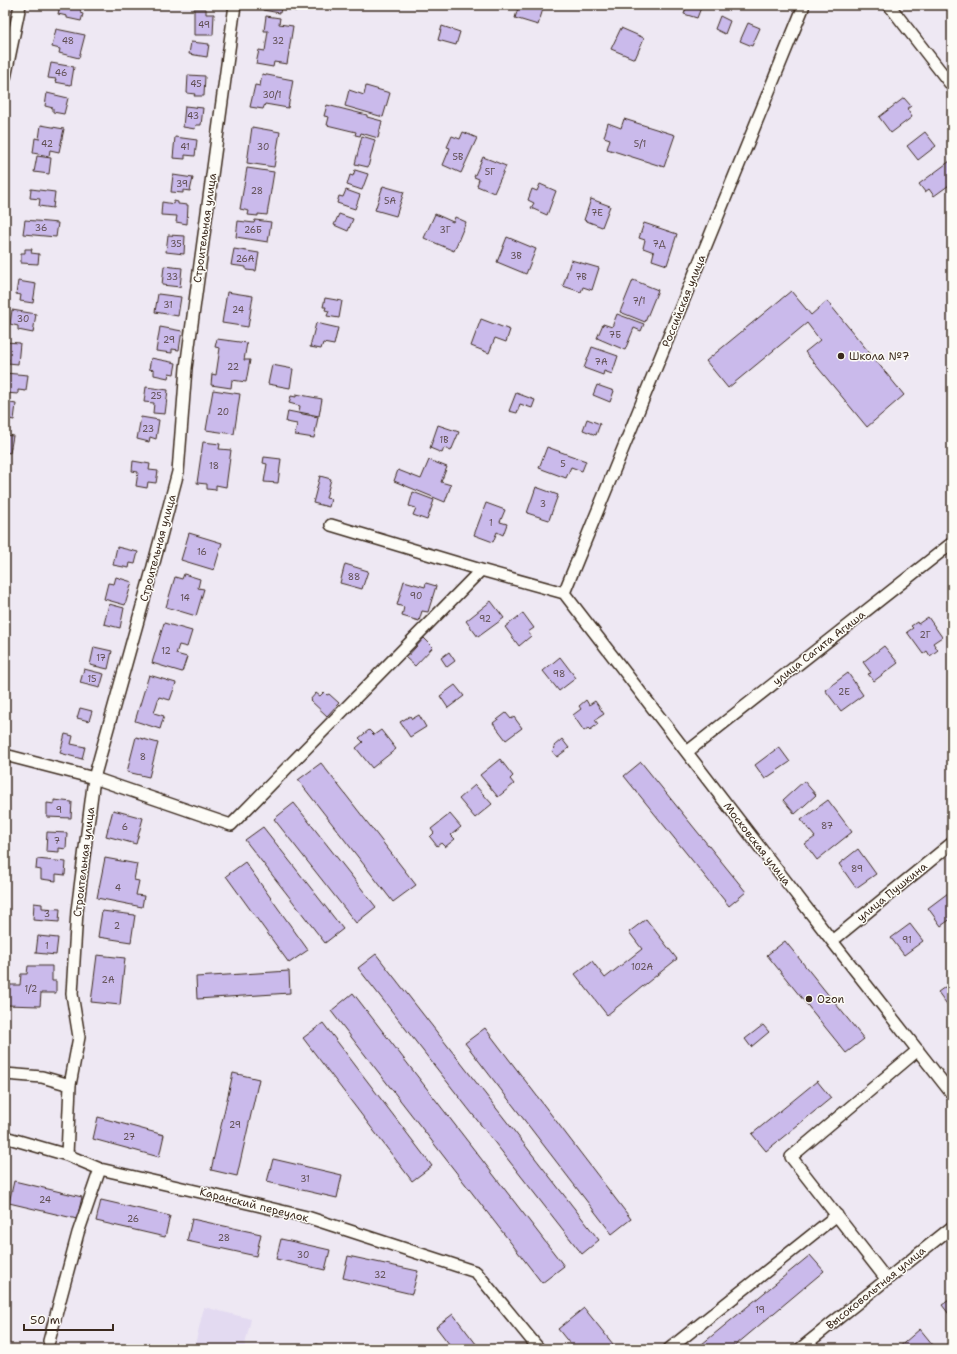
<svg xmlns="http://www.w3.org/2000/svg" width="957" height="1354" viewBox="0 0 957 1354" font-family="'Shantell Sans',sans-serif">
	<rect width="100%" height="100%" fill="#eee8f3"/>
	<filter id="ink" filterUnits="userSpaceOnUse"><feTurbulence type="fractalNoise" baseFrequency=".025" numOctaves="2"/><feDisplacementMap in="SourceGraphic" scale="8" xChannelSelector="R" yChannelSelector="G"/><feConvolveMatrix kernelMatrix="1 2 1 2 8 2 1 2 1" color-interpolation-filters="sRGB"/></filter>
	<g filter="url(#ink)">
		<path fill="#e3daf1" d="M204,1307L251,1319L244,1349H194Z"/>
		<path fill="#cabaeb" stroke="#3b2a1e" d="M60,5H71L82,7L80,13L83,14L81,21L67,18V16L58,14Z
			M264,5H297L296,11L281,8L280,13L263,10Z
			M519,5L544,6L538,25L515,18Z
			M687,5H702L697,18L684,14Z
			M194,9H206V14H214L213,35H194Z
			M266,16L280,18L279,24L293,26L287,64L274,62L273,67L256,64L259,50L265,51L268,31H264Z
			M720,16L730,21L725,34L715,29Z
			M748,23L760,28L752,46L740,41Z
			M442,26L460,32L456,45L438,40Z
			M621,28L644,38L635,59L611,49Z
			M56,29L85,35L79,58L59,53L60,49L52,47Z
			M191,42L209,44L207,57L189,54Z
			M51,63L74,67L71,85L55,82L56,79L48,78Z
			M262,74L293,80L288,108L265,104L263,109L250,107L255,85L260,86Z
			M188,75L205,76L204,96H194L195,94L187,93Z
			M366,86L390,93L383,117L345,106L349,90L364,95Z
			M47,93L68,98L64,114L53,112V108L45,106Z
			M904,98L911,106L907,109L912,117L891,133L879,117Z
			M327,105L367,115V117L382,121L378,138L361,133L360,136L355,135L356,132L327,125L329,117L324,116Z
			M185,106L203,108L201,125H196L195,129L183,127Z
			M624,119L675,135L664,167L607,149L610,139L604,137L608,123L621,128Z
			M41,125L64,129L59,152L50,150L49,156L33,153L35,138L39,139Z
			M252,127L280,132L274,167L247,163Z
			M463,132L477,138L461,173L443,165L450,148L447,147L452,136L460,139Z
			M925,132L936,146L918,160L907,146Z
			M362,136L375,140L368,167L355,164Z
			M175,137L197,140L195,156L185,155V159L173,158Z
			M37,156L51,158L49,174L34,172Z
			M483,157L506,166L494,193L477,186L479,179L474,177Z
			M950,161L952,164V183L934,196L929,189L925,192L919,184Z
			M247,168L274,172L267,215L258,214V216L248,215L249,211L240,209Z
			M355,170L368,174L362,190L347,185L350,175L353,176Z
			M173,175L193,178L190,191L183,190V193L171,192Z
			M540,184L556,191L547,215L531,208L534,203L528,200L532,189L537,191Z
			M383,186L404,192L396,216L375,210Z
			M31,189L55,192L53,208L39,206L40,199L30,198Z
			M346,190L360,195L355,209L337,203L339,196L343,197Z
			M591,199L610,206L602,227L584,220Z
			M174,201L178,202V204L188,205L187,224L176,222L177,216L161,215L162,202L174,204Z
			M339,214L353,219L348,231L334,225Z
			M435,214L453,222L455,217L466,222L454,251L424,238Z
			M25,220L58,223L56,237L23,234Z
			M255,220L271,222L268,242L236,237L238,221L254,223Z
			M644,223L677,234L667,265L652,260L654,252L643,248L645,240L639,238Z
			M168,235L185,236L184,254L166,252Z
			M507,237L536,249L526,274L497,262Z
			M25,249H32L31,253L39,254L38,264L21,263V253H25Z
			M234,249L259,253L256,271L246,270V267L231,265Z
			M571,260L599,268L592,290L583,287L581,292L563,286Z
			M164,266L182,268L180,287L162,285Z
			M633,280L658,290L645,322L620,312Z
			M18,281L36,284L33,303L20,301L21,295L16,294Z
			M791,291L811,315L827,301L904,395L867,427L805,352L820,340L807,323L728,388L706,361Z
			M227,292L253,296L248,327L222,323Z
			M158,294L181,297L178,316L155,312Z
			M325,298L342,301L339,318L327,316L329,311L325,310L326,307H323Z
			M12,310L36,314L33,333L18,330V326L10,324Z
			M617,314L644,324L641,331L634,328L625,350L597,338L603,324L612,327Z
			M481,319L510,330L506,342L495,338L489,353L471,346Z
			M316,323L338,328L334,345L323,343L321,349L310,347Z
			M160,327L182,331L179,350L172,349V353L156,351Z
			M217,339L247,343L244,360H250L246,382L232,380L231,388L211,385L212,374L216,375L220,348L215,347Z
			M5,342L20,343L18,364L8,363L9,359L5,358Z
			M592,347L618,356L612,374L604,371L603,375L584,368Z
			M151,358L176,363L174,374L169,373L168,378L154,375V370L149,369Z
			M272,365L293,369L290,388L268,384Z
			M5,373L28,375L26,391L18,390V394L5,393Z
			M597,385L614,391L610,402L593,395Z
			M146,387L168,390L165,414L153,413L154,403L144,402Z
			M213,390L240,394L234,434L206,430Z
			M516,393L535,400L532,408L520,404L517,413L509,411Z
			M296,394L322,399L319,416L299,412L300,406L289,403L291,396L296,397Z
			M5,402L16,404L14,420L5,418Z
			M288,411L318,417L314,438L295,435L297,424L286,422Z
			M141,417L159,420L156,439L150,437L149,442L137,439Z
			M587,419L600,424L596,435L583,430Z
			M438,425L459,432L451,451L444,448L442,453L430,448Z
			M5,435L13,436L10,453L5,452Z
			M203,442L220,444L219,449L231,450L226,487L216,485V490L207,489V484L197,483Z
			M547,447L586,461L582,471L571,467L566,478L539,468Z
			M264,457L281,459L278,483L264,482L267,464L263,463Z
			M429,460L447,467L441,482L451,485L445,502L394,481L398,470L421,479Z
			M133,461L150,464L149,470L158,471L156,483L148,482L147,488L136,486L138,472L132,471Z
			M320,476L331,479L326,498L331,499L329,507L313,503Z
			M536,487L558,495L549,520L527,513Z
			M413,492L434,500L427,520L413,515L416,508L409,506Z
			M486,503L505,510L500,522L507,524L503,535L497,532L493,542L474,535Z
			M189,533L222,543L214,570L181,560Z
			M117,547L138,552L135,564L130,563L129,568L113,565Z
			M345,564L368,571L362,589L340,583Z
			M184,574L200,579L198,588L204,589L196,616L166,607L175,577L182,579Z
			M116,577L132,582L125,605L104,599L108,583L114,584Z
			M404,581L425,587L426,583L436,586L428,612L422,611L419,621L402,616L404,607L397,605Z
			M491,601L504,618L478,637L466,621Z
			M109,604L124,608L120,628L104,624Z
			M523,613L534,628L528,632L531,636L519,646L505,627Z
			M928,617L942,637L933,643L938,650L930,656L927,651L923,654L907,632L913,628L911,626L917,622L918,624Z
			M164,623L192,631L187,647L179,645L176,654L187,657L182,672L152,663Z
			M424,638L433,647L415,666L406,658Z
			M884,646L898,663L874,681L868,674L871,673L863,662Z
			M94,647L112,651L108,669L90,665Z
			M449,652L455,661L447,667L441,658Z
			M560,657L576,678L559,691L543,671Z
			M84,669L104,674L100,688L80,683Z
			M848,673L863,695L841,711L825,690Z
			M149,675L176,683L170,700L159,697L154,713L164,716L160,729L135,721Z
			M455,685L464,696L448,708L440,696Z
			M324,692L327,695L329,694L339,703L327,716L310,700L316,693L320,696Z
			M586,700L589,705L595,701L604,714L595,720L598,724L590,730L588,728L584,731L573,715L581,709L579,706Z
			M80,708L92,711L89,721L77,718Z
			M506,713L511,719L514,717L522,728L506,740L493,723Z
			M419,715L426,727L410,737L400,722L410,716L412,719Z
			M369,730L374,735L381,730L396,749L372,768L356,748L363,742L359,738Z
			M65,734L73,736L71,744L85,747L82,759L60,753Z
			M136,737L158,743L149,777L127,772Z
			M562,739L569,748L557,757L552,751L555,748L554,746Z
			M779,747L790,762L765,779L755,765Z
			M500,759L513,776L510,779L514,784L498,797L480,775Z
			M641,762L746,892L729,906L624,776Z
			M321,763L416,885L393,902L298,780Z
			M804,781L816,795L795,814L783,800Z
			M475,785L492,804L475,818L459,799Z
			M54,800L72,802L71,818L47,817V803L54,804Z
			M828,800L852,832L817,860L805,844L815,837L801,820Z
			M294,803L376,907L356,923L274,819Z
			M113,810L143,818L136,844L106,836Z
			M450,814L461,827L451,835L455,839L445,847L441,843L437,846L430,837L434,833L431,829Z
			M263,827L343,929L325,943L245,840Z
			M47,832L67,833L66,849L59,848V852L46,851Z
			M5,846L9,847L7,860L5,859Z
			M858,849L876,874L856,888L839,864Z
			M105,858L137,864L134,880L139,881L136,895L144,896L142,907L97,898Z
			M37,859L66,862L65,875L56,874V881L41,879V870L36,869Z
			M245,862L308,950L289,963L226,876Z
			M948,893L952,899V918L941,926L928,908Z
			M34,903L42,904V908L60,909L59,922L33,920Z
			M102,911L135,915L131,942L98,937Z
			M646,919L677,959L607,1015L575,974L592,961L605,978L642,949L629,932Z
			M910,924L923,941L904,955L891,938Z
			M38,936L58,938L56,955L36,953Z
			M785,941L864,1039L846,1053L767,955Z
			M376,954L599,1240L582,1254L358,968Z
			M97,955L125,958L120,1005L91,1002Z
			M28,966H52V981H56V993H41L40,1006L5,1005L7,985H20L21,974H27Z
			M289,971L290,993L197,999L196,977Z
			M952,982V1011L938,992Z
			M353,993L564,1266L542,1283L331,1011Z
			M323,1023L432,1166L412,1181L303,1038Z
			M763,1025L769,1032L751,1047L745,1039Z
			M485,1028L631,1219L612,1234L465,1043Z
			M233,1073L259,1079L237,1176L211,1170Z
			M817,1081L831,1098L766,1151L752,1134Z
			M98,1117L164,1135L159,1157L93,1139Z
			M273,1159L342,1175L337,1198L267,1182Z
			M14,1181L82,1197L77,1219L9,1203Z
			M101,1200L170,1216L165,1237L96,1221Z
			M192,1219L261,1234L256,1256L187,1241Z
			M281,1239L330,1250L325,1270L276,1259Z
			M810,1255L824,1271L731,1349H696Z
			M348,1256L418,1271L412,1294L343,1278Z
			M952,1298V1318L942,1305Z
			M584,1308L617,1349H574L558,1329Z
			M453,1314L480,1349H453L436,1327Z
			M920,1329L933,1345L928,1349H897Z
			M316,1344L335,1349H315Z"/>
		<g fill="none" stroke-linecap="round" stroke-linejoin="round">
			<g stroke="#3b2a1e" stroke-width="14">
				<path id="minor" d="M889,5L952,86
					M5,78L20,5
					M331,525L481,570
					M564,593L832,941L952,1094
					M564,593L803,8
					M687,752L952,543
					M5,755L94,778L231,825L481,570L564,593
					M832,941L952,843
					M5,1074L42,1077L70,1085L67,1155L100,1169L252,1204L307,1217L476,1272L539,1349
					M70,1085L79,1037L72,994L77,911L94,778L151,574L178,472L186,368L235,5
					M5,1137L67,1155
					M887,1280L791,1157L918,1050
					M49,1341L78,1233L100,1169
					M669,1349L837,1215
					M800,1349L952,1227"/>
			</g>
			<use href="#minor" stroke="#fdfcf7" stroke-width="11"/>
		</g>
	</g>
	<g fill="#3b2a1e" stroke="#fdfcf7" stroke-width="1.5">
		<circle cx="841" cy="356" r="4"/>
		<circle cx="809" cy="999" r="4"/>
	</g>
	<g text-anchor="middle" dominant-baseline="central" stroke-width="3" stroke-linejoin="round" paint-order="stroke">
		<g font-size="9" fill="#5f4e51">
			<text x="204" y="25">49</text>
			<text x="68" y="41">48</text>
			<text x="278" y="41">32</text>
			<text x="61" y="73">46</text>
			<text x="196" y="84">45</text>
			<text x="272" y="95">30/1</text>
			<text x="193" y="116">43</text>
			<text x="47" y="144">42</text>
			<text x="640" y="144">5/1</text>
			<text x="185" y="147">41</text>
			<text x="263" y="147">30</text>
			<text x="458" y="157">5В</text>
			<text x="490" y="172">5Г</text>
			<text x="182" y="184">39</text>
			<text x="257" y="191">28</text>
			<text x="390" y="201">5А</text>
			<text x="597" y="213">7Е</text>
			<text x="41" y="228">36</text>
			<text x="253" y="230">26Б</text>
			<text x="445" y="230">3Г</text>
			<text x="176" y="244">35</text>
			<text x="659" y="244">7Д</text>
			<text x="516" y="256">3В</text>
			<text x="245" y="259">26А</text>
			<text x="172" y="277">33</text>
			<text x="581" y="277">7В</text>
			<text x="639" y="301">7/1</text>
			<text x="168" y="305">31</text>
			<text x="238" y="310">24</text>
			<text x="23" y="319">30</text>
			<text x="615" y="335">7Б</text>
			<text x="169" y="340">29</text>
			<text x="601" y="362">7А</text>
			<text x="233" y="367">22</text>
			<text x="156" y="396">25</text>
			<text x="223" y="412">20</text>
			<text x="148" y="429">23</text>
			<text x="444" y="440">1В</text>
			<text x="563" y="464">5</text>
			<text x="214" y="466">18</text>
			<text x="543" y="504">3</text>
			<text x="491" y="523">1</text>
			<text x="202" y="552">16</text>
			<text x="354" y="577">88</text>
			<text x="416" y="596">90</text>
			<text x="185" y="598">14</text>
			<text x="485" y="619">92</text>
			<text x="925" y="635">2Г</text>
			<text x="166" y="651">12</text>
			<text x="101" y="658">17</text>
			<text x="559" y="674">98</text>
			<text x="92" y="679">15</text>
			<text x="844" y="692">2Е</text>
			<text x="143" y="757">8</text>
			<text x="59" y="810">9</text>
			<text x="827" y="826">87</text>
			<text x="125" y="827">6</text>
			<text x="57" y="841">7</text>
			<text x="857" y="869">89</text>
			<text x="118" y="888">4</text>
			<text x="47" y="914">3</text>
			<text x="117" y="926">2</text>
			<text x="907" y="940">91</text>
			<text x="47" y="946">1</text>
			<text x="642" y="967">102А</text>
			<text x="108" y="980">2А</text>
			<text x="31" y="989">1/2</text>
			<text x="235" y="1125">29</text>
			<text x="129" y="1137">27</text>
			<text x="305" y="1179">31</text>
			<text x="45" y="1200">24</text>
			<text x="133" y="1219">26</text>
			<text x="224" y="1238">28</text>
			<text x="303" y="1255">30</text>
			<text x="380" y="1275">32</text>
			<text x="760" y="1310">19</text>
		</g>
		<g font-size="11" fill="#3b2a1e" stroke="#fdfcf7">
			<text transform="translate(205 228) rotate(-82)">Строительная улица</text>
			<text transform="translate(684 301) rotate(-68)">Российская улица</text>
			<text transform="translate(158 548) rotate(-75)">Строительная улица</text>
			<text transform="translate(819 648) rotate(-38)">улица Сагита Агиша</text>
			<text transform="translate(757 844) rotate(52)">Московская улица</text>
			<text transform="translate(84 862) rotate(-83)">Строительная улица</text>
			<text transform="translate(892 892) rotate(-39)">улица Пушкина</text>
			<text transform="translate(254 1205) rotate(14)">Каранский переулок</text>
			<text transform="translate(876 1288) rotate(-39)">Высоковольтная улица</text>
		</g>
		<g font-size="11" fill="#3b2a1e" stroke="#fdfcf7" text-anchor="start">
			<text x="849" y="356">Школа №7</text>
			<text x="817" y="999">Ozon</text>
		</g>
	</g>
	<rect width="957" height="1354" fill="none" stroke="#fdfcf7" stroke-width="20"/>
	<rect x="10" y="10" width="937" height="1334" fill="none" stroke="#3b2a1e" stroke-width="1.5" filter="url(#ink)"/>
	<path d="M24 1324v6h89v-6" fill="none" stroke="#3b2a1e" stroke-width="2"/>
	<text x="30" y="1324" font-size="12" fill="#3b2a1e" stroke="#fdfcf7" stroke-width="3" paint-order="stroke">50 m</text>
</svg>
